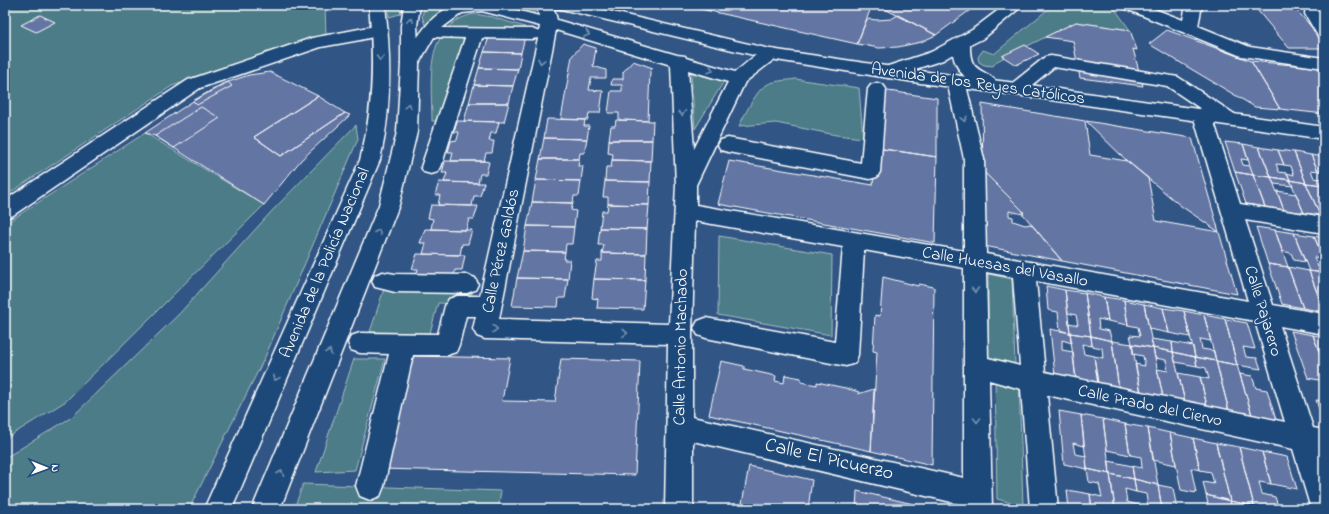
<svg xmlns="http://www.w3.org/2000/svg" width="1329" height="514" viewBox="0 0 1329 514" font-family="'Indie Flower',sans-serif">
	<rect width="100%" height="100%" fill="#315585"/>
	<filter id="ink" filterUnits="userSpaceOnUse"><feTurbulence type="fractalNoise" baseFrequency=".025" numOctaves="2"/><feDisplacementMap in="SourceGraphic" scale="8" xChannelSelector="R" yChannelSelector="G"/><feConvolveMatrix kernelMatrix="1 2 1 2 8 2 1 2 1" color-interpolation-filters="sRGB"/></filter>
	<g filter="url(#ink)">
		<path fill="#4c7c87" stroke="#a6bec3" d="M5,5H325L326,36L172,86L5,196Z
			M388,5H403L400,14L389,17Z
			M425,5H459L426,28L422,16Z
			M500,5H527L535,13L528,14Z
			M1053,5H1112L1130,30L1076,22L997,61L993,66L984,65L979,62L978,57L983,50L994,54Z
			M474,14L492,17L525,27L524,33L445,31C452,22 463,16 474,14Z
			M442,36H473L441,121H432C432,97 427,54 442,36Z
			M691,73L724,81L695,129Z
			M795,79L859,88L863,138L836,135L776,123L739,126C744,116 756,91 765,86C773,80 785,81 795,79Z
			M356,125L358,139L265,357L189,509H5V458L72,417L179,314L271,212Z
			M145,133L264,205L66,401L5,439V224Z
			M719,236L832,255L831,335L718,315Z
			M988,274L1012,279L1015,364L988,358Z
			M385,286L473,287L470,304L438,303L430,333L370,332Z
			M354,359H385L355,470L316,472Z
			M995,375L1019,381L1023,506L997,499Z
			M303,484L501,491L498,509H294Z"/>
		<path fill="#6375a3" stroke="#fff" d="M693,5H872L857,44L692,7Z
			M877,5H977L936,35Z
			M1253,5H1292L1324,41V48H1289Z
			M40,15L55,22L36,32L21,25Z
			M898,15L936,35L921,42L898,47L879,48L857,44L867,19L877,20L891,19Z
			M1076,22L1130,30L1137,50L1133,49L1143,86L1080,78L1073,41L1045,37Z
			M1167,30L1251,61L1280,109L1255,107L1149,44Z
			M489,37H525L521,53L484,52Z
			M583,44L596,48L593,66L606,70V78H591L589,90L603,91L600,113H589L588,120L561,119L572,56Z
			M1025,45L1039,54L1016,65L1002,56Z
			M484,52L521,53L518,69L479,68Z
			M633,61L653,68L650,71L648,121L619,120V113H608L611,91H622V85H611L612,79H623V72Z
			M1251,61L1324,68V114L1280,109Z
			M479,68L518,69L513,86L474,85Z
			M270,72L318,96L254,137L281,156L345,113L350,115L301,160L264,205L155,136L145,133L193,101L222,84L249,75Z
			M228,82L232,86L197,105L193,101Z
			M474,85L513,86L509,103H469Z
			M881,90L937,98V157L876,148Z
			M318,96L345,113L281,156L254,137Z
			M469,103H509L504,122L464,121Z
			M982,104L1085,121L1090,155L1127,161L1148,178L1156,221L1219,232L1237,294L1062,261L1023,214V211L983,171Z
			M201,107L220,118L174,148L155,136Z
			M547,119L585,120L584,126H589L587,139L544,138Z
			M616,120L653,121L652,140H609L611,126H615Z
			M457,121L499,122L496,133H491L489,141H494L492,153H486L484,161H451L453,152H448L451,141L457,140L459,132H454Z
			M1086,121L1192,138L1219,232L1181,206L1127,161Z
			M544,138L587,139L584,153H580L579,159H540Z
			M609,140H652L651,161L612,160L613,154L608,153Z
			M1225,142L1243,144L1248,160L1241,159L1243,165L1250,166L1253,175L1235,172Z
			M1243,144L1259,147L1271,177L1253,175Z
			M1259,147L1278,150L1284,165L1276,164L1279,172L1287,173L1290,180L1271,177Z
			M876,148L937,157L935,243L718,204L729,161L873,185Z
			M1278,150L1294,152L1306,183L1290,180L1287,173L1294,175L1291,166L1284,165Z
			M1294,152L1311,155L1318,171L1311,170L1314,178L1322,179L1324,185L1306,183Z
			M1311,155L1324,157V172L1318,171Z
			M540,159H579L578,166H583L581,181L536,180Z
			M612,160L651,161L650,182L605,181L606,167H611Z
			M445,161H484L489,162L486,174H480L478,183L444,182L447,173H442Z
			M983,171L1023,211V214L1009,211V216L1013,217V221L1025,225L1031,224L1062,261L984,246Z
			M1235,172L1253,175L1265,207L1246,204Z
			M1253,175L1271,177L1284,210L1265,207Z
			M1271,177L1290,180L1293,186L1274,184Z
			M536,180L581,181L579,196H574L573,203L532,202Z
			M1290,180L1306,183L1320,215L1304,213Z
			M605,181L650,182L649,205L608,204V197H603Z
			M439,182L478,183H484L480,196H474L472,206L438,205L440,195H435Z
			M1306,183L1324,185V191H1320L1324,199V216L1320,215Z
			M1277,191L1296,194L1304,213L1284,210Z
			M532,202L573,203L571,210L576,211L574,227L527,226Z
			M608,204L649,205L647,229L600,228L602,211H607Z
			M431,205L472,206H478L474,219H469L466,230L431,229L433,219L428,218Z
			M527,226L574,227L572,244H566L565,252L523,251Z
			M1256,227L1275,230L1288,267L1268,264Z
			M600,228L647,229L646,254L602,253L604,245H598Z
			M425,229L466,230H472L468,244H462L460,255L423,254L426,243H420Z
			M1275,230L1294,233L1305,262L1294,260L1291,253L1282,251Z
			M1294,233L1314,236L1323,258L1314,257L1318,267L1324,268V273L1309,271Z
			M1314,236L1324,238V261L1323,258Z
			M523,251L565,252L564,260H570L568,279L517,278Z
			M602,253L646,254L645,280L594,279L597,261H602Z
			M417,254L460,255H465L462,270H455L453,281H415L418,269H412Z
			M1268,264L1288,267L1303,308L1282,304Z
			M1288,267L1309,271L1324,312L1303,308Z
			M1309,271L1324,273V310Z
			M883,277L918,286L919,284L934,287L932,465L871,451L877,352L873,351L875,315L880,316Z
			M517,278L568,279L565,298H559L558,307L512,306Z
			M594,279L645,280L643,309L597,308L598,299L592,298Z
			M1046,286L1065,290L1070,333L1060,330L1058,312L1048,310Z
			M1065,290L1085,293L1091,336L1070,333L1069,323L1078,325L1076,315L1068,313Z
			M1085,293L1104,297L1108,321L1098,319L1099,329L1109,331L1112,341L1091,336Z
			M1104,297L1124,300L1128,325L1108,321Z
			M1124,300L1144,304L1153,348L1132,344L1130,335L1140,336L1138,327L1128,325Z
			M1144,304L1163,308L1169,333L1149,329Z
			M1163,308L1184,311L1190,337L1169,333Z
			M1184,311L1204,315L1211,341L1200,339L1202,349L1214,351L1216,361L1195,357Z
			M1204,315L1225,319L1237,365L1216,361Z
			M1225,319L1247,323L1255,349L1243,347L1246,357L1257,358L1261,369L1237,365Z
			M1050,329L1070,333L1072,343L1062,340V350L1073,352L1076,380L1055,376Z
			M1291,331L1313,335L1324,365V381L1308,378Z
			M1070,333L1091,336L1092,346L1082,344L1084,354L1094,356L1098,384L1076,380Z
			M1313,335L1324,337V362H1323Z
			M1091,336L1112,341L1119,389L1098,384L1094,356L1103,358L1102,348L1092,346Z
			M1151,339L1172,342L1173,352L1153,348Z
			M1112,341L1132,344L1141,393L1119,389Z
			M1172,342L1193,346L1195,357L1173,352Z
			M1132,344L1153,348L1163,397L1141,393L1135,364L1145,366L1143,356L1133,354Z
			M1153,348L1173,352L1185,402L1163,397L1157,369L1168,371L1166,360L1155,358Z
			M1173,352L1195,357L1197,366L1175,362Z
			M409,356L510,358L502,401L555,402L561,359L640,361L635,475L378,469Z
			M1195,357L1216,361L1229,411L1207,406L1200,377L1209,379L1206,368L1197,366Z
			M721,361L744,366V369L776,376L775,381L784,383L785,375L801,378V382L817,385V382L845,388L859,392L858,394L874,389L871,451L709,415Z
			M1216,361L1237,365L1252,415L1229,411Z
			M1178,373L1200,377L1207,406L1185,402Z
			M1240,374L1252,376L1256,388L1267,390L1276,420L1252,415Z
			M1316,400L1324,401V424Z
			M1059,411L1081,415L1084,446L1073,443L1075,454L1086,456L1087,469L1064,464Z
			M1081,415L1103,419L1110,474L1087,469Z
			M1103,419L1125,424L1130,455L1107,450Z
			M1125,424L1148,428L1158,485L1134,479L1132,466L1142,468L1141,457L1130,455Z
			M1148,428L1170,433L1176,465L1153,460Z
			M1170,433L1193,438L1200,470L1191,468L1196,493L1181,490Z
			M1193,438L1216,443L1230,501L1206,495L1203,482L1214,484L1211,472L1200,470Z
			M1216,443L1239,447L1254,506L1230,501Z
			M1239,447L1262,452L1271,484L1259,482L1262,494L1275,497L1279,509L1254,506Z
			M1262,452L1287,457L1297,489L1271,484Z
			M1109,461L1132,466L1134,479L1110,474Z
			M749,466L812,480L808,509H741Z
			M1087,469L1110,474L1115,509H1092L1090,494L1102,497L1099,484L1089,482Z
			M1110,474L1134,479L1136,492L1125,489L1127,502L1138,505L1139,509H1115Z
			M1134,479L1158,485L1162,509H1139L1138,505L1148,507L1146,494L1136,492Z
			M1158,485L1173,488L1177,509H1162Z
			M1067,490L1090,494L1092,509H1069Z
			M857,491L922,506V509H856Z
			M1206,495L1230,501L1232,509H1209Z
			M1230,501L1254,506L1255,509H1232Z"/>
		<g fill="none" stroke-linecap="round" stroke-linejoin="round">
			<g stroke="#fff" stroke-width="3">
				<path id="minor" d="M455,5H497L539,16L537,5H553L557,20L677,55L685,56L686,58L735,72C747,64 761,46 776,50L779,54L776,58L745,82L696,185V205L964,251V159L947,81L950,77L956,75L962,77L965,81L984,159L986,254L1248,301L1193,115L1195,111L1201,109L1167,86L1054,67L1022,93L1016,95L1010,93L1007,89L1010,85L1045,57L1051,56L1178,77L1236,115L1238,119L1236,123C1225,126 1220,122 1212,116L1240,204L1324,217V233L1245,220L1273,305L1324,314V334L1280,326L1313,428L1324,430V456L1321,455L1324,463V509H1311L1293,449L1047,395L1058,509H1030L1021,389L989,380L992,509H964V505L693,441V509H665L668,344L485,339L477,336L473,329L476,316H466L459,345L456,352L447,355H413L384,486L380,496L370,500L360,496L356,486L389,354L360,353L351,350L348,343L351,336L360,333L438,334L445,306L449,299L457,296H480L538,38L532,39L482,38L441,167L438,172L431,174L424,172L421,167L465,38L434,37L416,68L410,69L404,68L401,64C415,42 428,14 455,5ZM482,11L540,26L539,32L532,29L442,28L462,13ZM556,30L671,65L676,185L669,324L499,319ZM688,70L728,82L694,149ZM695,221L843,247L835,342L706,318L698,321L694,328L698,335L706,338L846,366L855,363L858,355L864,250L964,268V478L692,417V334ZM986,272L1013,277L1020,366L988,358ZM1036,281L1255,321L1285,422L1045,372Z
					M1005,5H1023L984,38L970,45C969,77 987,66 999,85L996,89C978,94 955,72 953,54L943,60L888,78L882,76L879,72L882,68L931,52L972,30Z
					M1122,5H1144L1183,20L1186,5H1202L1198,26L1250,47L1324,58V68L1241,56L1124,8Z
					M1306,5H1322L1321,14L1324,19V37L1318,36L1305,14Z
					M380,25L386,26L388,30L386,34L360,40L321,47L200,88L12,216L5,218V200L188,80L312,38Z
					M877,83L883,85L886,89L880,172L877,177L870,179L728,152L721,150L718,145L721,140L728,138L861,163L868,89L871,85Z
					M383,272L395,274L467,275L475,278L478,284L475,290L467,293L395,292L375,287L372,281L375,275Z"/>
			</g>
			<g stroke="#fff" stroke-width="3">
				<path id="major" d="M369,5H385C391,57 392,109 380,160L232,509H204L360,160C374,109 374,57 369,5Z
					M404,5H420L417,26L419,64L417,132L399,205L280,509H252L379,205L397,132L401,64V26Z
					M555,5H583L770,49L920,71L1016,83L1324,127V139L1016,95L920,83L770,59L557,8Z"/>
			</g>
			<use href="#minor" fill="#1f4a7a" fill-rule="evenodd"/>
			<use href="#major" fill="#1f4a7a" fill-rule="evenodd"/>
		</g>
		<defs><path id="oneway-chevron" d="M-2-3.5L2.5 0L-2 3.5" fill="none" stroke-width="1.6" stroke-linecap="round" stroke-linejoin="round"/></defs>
		<g stroke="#7992af">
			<use href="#oneway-chevron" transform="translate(410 20) rotate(-87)"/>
			<use href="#oneway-chevron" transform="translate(587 34) rotate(16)"/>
			<use href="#oneway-chevron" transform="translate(380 58) rotate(90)"/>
			<use href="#oneway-chevron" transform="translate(541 61) rotate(102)"/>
			<use href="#oneway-chevron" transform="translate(711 70) rotate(17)"/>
			<use href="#oneway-chevron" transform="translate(408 106) rotate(-87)"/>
			<use href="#oneway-chevron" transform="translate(682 113) rotate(86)"/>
			<use href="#oneway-chevron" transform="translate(964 119) rotate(77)"/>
			<use href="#oneway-chevron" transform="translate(378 232) rotate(-68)"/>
			<use href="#oneway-chevron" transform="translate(975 290) rotate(89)"/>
			<use href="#oneway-chevron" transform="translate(495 329) rotate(2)"/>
			<use href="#oneway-chevron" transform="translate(625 333) rotate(2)"/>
			<use href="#oneway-chevron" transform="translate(329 352) rotate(-68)"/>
			<use href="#oneway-chevron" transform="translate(276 378) rotate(114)"/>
			<use href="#oneway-chevron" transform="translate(977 420) rotate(90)"/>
			<use href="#oneway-chevron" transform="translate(281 473) rotate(-68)"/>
		</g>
	</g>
	<g text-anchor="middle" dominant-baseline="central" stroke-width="3.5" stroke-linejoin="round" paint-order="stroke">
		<g font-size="17" fill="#fff" stroke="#1f4a7a">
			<text transform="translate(978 84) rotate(8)">Avenida de los Reyes Católicos</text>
			<text transform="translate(501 251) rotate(-78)">Calle Pérez Galdós</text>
			<text transform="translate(325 263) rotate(-67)">Avenida de la Policía Nacional</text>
			<text transform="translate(1005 267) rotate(10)">Calle Huesas del Vasallo</text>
			<text transform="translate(1263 311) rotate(73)">Calle Pajarero</text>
			<text transform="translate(681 347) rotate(-89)">Calle Antonio Machado</text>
			<text transform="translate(1150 406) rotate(12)">Calle Prado del Ciervo</text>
		</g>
		<g font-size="20" fill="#fff" stroke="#1f4a7a">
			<text transform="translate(829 460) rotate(13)">Calle El Picuerzo</text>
		</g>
	</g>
	<rect width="1329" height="514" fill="none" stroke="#1f4a7a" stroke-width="20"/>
	<rect x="10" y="10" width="1309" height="494" fill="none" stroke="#fff" stroke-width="1.5" filter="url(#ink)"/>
	<g transform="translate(46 468) rotate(91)" stroke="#1f4a7a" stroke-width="3" paint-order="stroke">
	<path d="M0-3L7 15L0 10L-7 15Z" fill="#ffffff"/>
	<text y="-6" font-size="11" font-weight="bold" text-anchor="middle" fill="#ffffff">N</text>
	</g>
</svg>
